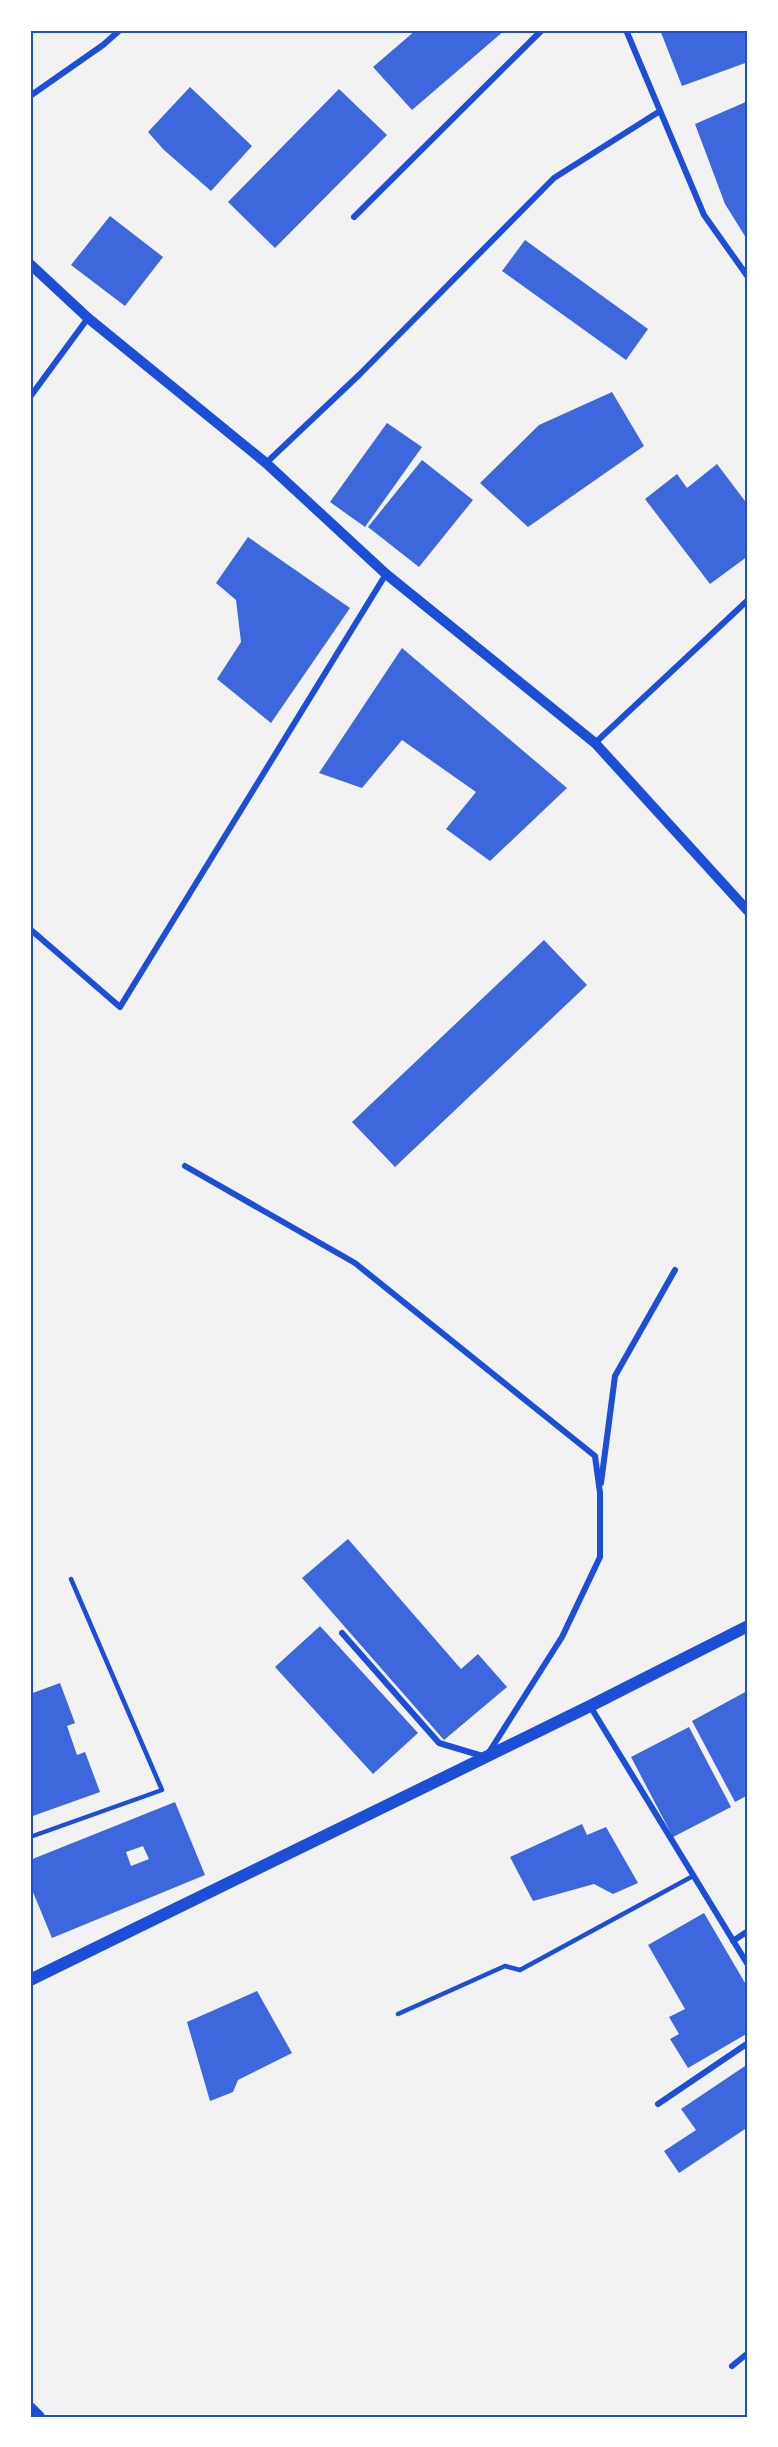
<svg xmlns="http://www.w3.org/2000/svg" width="778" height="2447" viewBox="0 0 778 2447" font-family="Roboto,sans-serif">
	<rect width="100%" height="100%" fill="#f2f2f2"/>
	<path fill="#3d67dc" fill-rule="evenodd" d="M416,30H505L412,110L373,67Z
		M660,30H748V62L682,86Z
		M190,87L252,146L211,191L164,150L148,132Z
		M339,89L387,135L275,248L228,202Z
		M748,101V241L725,204L695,124Z
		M110,216L163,257L125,306L71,265Z
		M525,240L648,329L626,360L502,271Z
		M612,392L644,446L528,527L480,483L539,425Z
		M387,423L422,447L365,527L330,502Z
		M422,460L473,500L419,567L368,527Z
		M717,464L748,505V556L710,584L645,499L677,474L687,488Z
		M248,537L350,608L271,723L217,679L241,642L236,600L216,583Z
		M402,648L567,788L490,861L446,829L476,792L402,740L362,788L319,773Z
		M544,940L587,985L395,1167L352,1122Z
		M348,1539L461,1669L478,1654L507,1687L444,1740L302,1578Z
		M320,1626L418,1733L373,1774L275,1667Z
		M60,1683L75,1723L67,1726L77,1755L85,1752L100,1792L30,1817V1694Z
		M747,1691L748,1795L735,1802L692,1721Z
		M689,1727L731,1807L673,1837L631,1757Z
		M175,1802L205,1875L52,1938L30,1885V1860ZM143,1846L149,1859L131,1866L126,1852Z
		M582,1824L587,1835L606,1827L638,1883L613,1894L594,1884L533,1901L510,1857Z
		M704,1913L748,1988V2033L688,2068L670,2039L679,2034L669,2017L685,2009L648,1945Z
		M257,1991L292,2053L238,2080L233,2092L210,2101L187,2022Z
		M748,2064V2127L679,2173L664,2151L696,2130L681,2109Z"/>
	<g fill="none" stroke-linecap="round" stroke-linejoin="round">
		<path stroke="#1d4ed8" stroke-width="4.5" d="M30,1837L162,1790L71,1579
			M398,2014L505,1966L520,1970L693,1876"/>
		<path stroke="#1d4ed8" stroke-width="6" d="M626,30L704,215L748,277
			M30,96L103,45L120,30
			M354,217L542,30
			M30,397L88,318
			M266,463L359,375L554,178L660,111
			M595,743L748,600
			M30,929L120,1007L386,574
			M185,1166L355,1263L595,1456L600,1493V1557L562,1637L486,1757L439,1743L342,1633
			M601,1483L615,1376L675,1270
			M590,1706L748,1965
			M733,1941L748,1931
			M658,2104L748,2043
			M732,2366L748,2353"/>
		<path stroke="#1d4ed8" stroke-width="10" d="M30,264L88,318L266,463L386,574L595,743L748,911"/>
		<path stroke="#1d4ed8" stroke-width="12" d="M30,1980L590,1706L748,1626
			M30,2408L39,2417"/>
	</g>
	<rect width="778" height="2447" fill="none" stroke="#ffffff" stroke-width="63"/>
	<rect x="32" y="32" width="714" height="2384" fill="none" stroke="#1d4ed8" stroke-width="2"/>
</svg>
